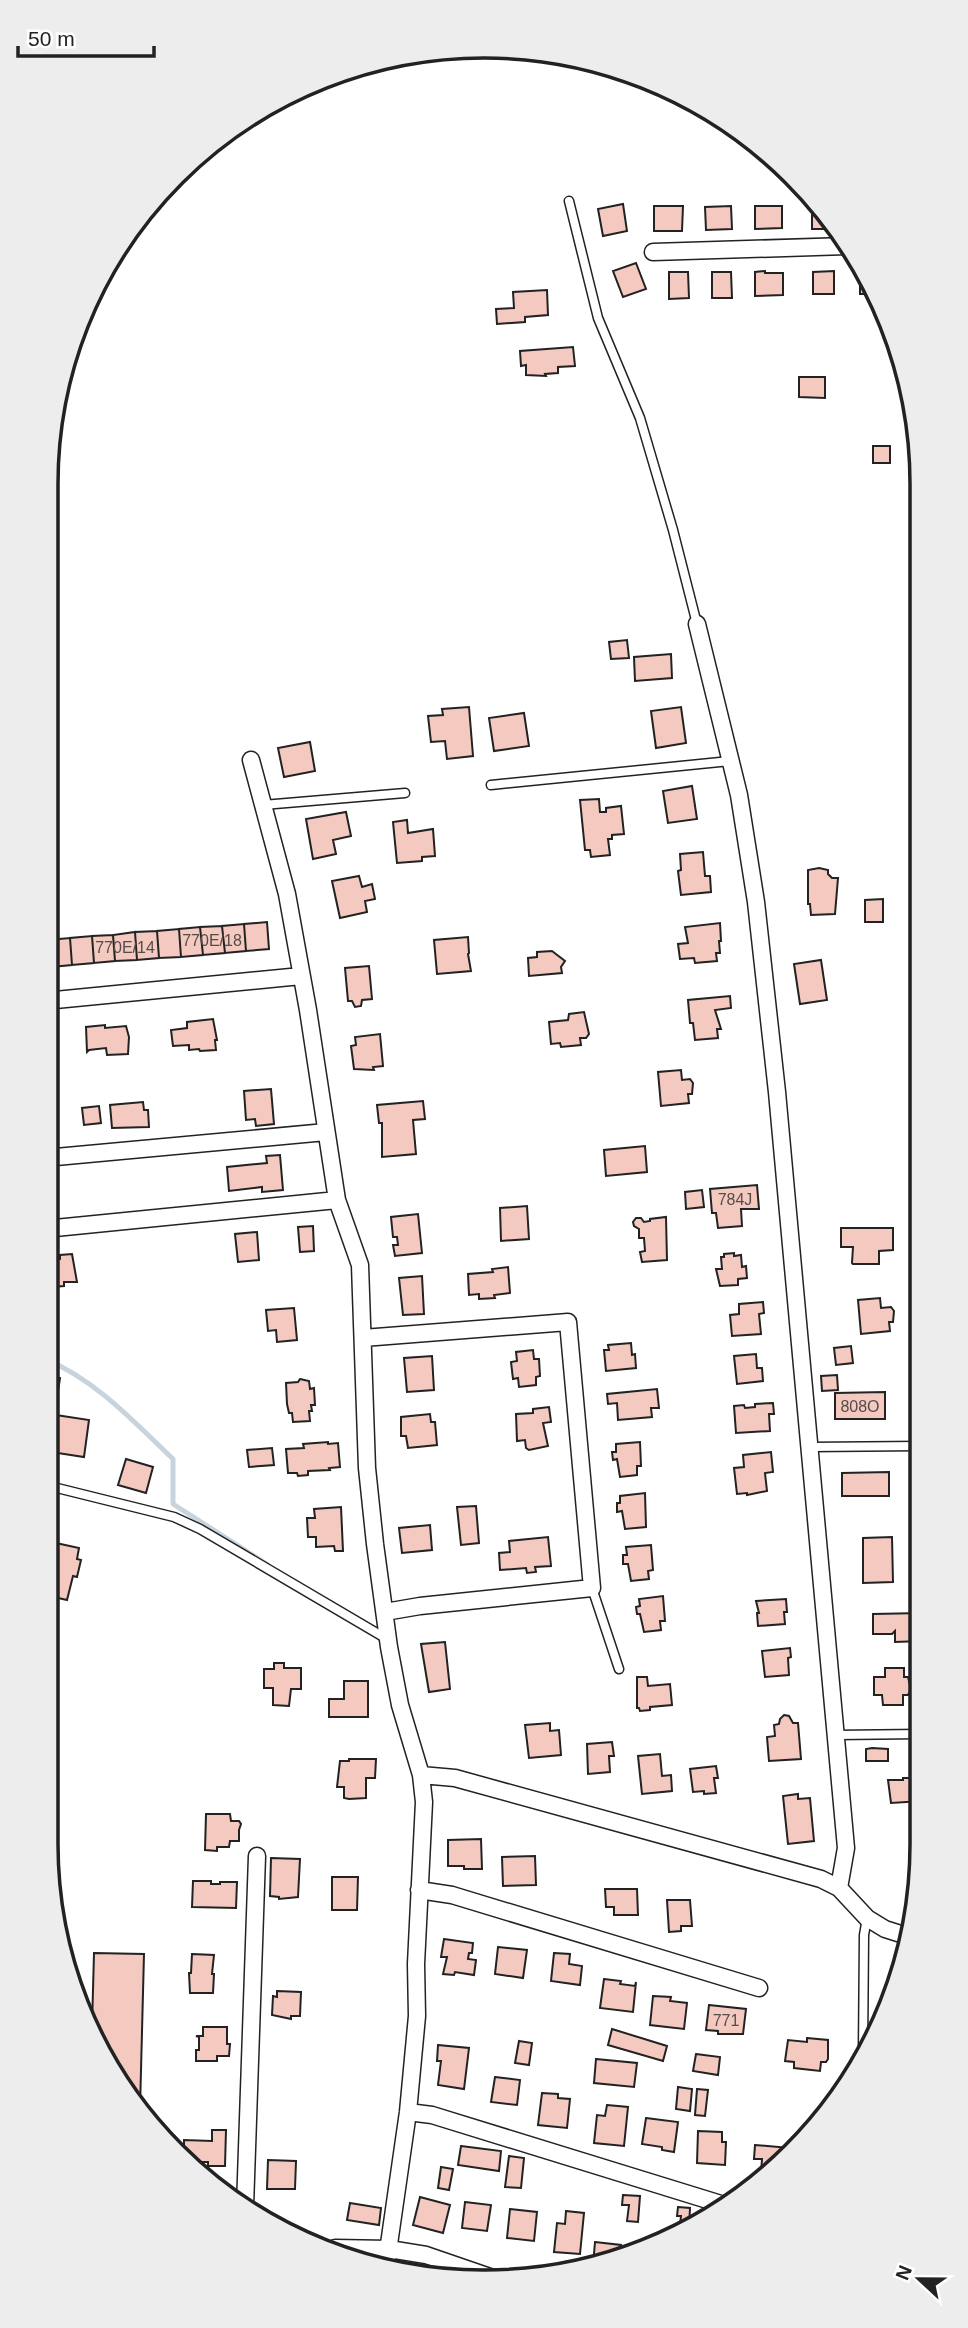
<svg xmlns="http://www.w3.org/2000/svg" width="968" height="2328" viewBox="0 0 968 2328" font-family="Helvetica,sans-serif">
	<rect width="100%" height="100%" fill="#fff"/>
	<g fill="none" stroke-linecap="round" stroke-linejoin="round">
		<path stroke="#c7d3dd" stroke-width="5" d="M45,1359C96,1380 134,1422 173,1459V1504L268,1565"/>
	</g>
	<path fill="#f3c9c0" stroke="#222" stroke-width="2" d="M623,204L627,231L603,236L598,209Z
		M654,206H683L682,231H654Z
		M731,206L732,229L706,230L705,207Z
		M755,206H782V228L755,229Z
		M812,206H821L833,223V229H812Z
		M636,263L646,289L623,297L613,271Z
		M765,271V273H783V295L755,296V272Z
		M834,271V294H813V272Z
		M860,271H864L878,294H860Z
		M669,272H688L689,298L669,299Z
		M712,272H731L732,298H712Z
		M547,290L548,315L525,317V322L497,324L496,309L514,308L513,292Z
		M573,347L575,366L558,367V373L545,374L546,376L526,375V365L521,366L520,351Z
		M799,377H825V398L799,397Z
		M873,446H890V463H873Z
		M627,640L629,658L611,659L609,642Z
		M671,654L672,678L635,681L634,657Z
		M469,707L473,756L447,759L445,741L431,742L428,716L443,715L442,709Z
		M681,707L686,743L656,748L651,711Z
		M524,713L529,746L494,751L489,718Z
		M310,742L315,771L284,777L278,748Z
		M692,786L697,819L668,823L663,791Z
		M599,799L600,812H606V808L621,806L624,834L612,835V839H608L610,855L591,857L590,850H585L580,800Z
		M346,812L351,836L333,840L336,854L313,859L306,819Z
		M407,820L408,833L433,829L435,856L422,857V861L397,863L393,822Z
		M703,852L705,876H710L711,892L681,895L678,871L681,870L680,854Z
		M819,868L828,870V874L832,878H838L835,914L811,915L810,904H808V870Z
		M359,876L362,887L372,884L375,899L365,901L367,912L340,918L332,881Z
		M883,899V922H865V900Z
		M267,922L269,949L246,951L244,924Z
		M720,923L721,941H719L720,953H716L717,961L695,963L694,958L680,959L678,944L688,943L685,927Z
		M244,924L246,951L225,953L222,926Z
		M222,926L225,953L203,955L200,927Z
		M200,927L203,955L181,957L179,929Z
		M179,929L181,957L159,958L157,931Z
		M157,931L159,958L137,960L135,932Z
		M135,932L137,960L115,961L113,935Z
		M113,935L115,961L94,963L92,936Z
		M92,936L94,963L72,965L70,938Z
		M468,937L469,953L468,954L471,971L437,974L434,940Z
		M70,938L72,965L51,967L48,940Z
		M45,940H48L51,967H45Z
		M552,951L565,961L561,967L562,973L529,976L528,958L537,957V952Z
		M821,960L827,1000L800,1004L794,964Z
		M369,966L372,999L362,1000L361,1006L355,1007L352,1001H348L345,968Z
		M730,996L731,1008L715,1010L721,1029H717L718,1038L695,1040L693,1023H690L688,1000Z
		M584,1012L589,1034L586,1038H580L581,1045L561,1047L560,1043L551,1044L549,1022L568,1020L569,1014Z
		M213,1019L217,1040H215L216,1050L200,1051L199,1049L189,1050V1045L173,1046L171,1030L187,1028V1022Z
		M105,1025V1028L126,1026L129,1037L128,1054L107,1055L106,1048L89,1050L87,1052L86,1027Z
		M380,1034L383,1066L373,1067L374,1070L354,1069L351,1046L356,1045L355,1037Z
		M681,1070L682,1080L690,1079L693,1083L692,1094H688L689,1103L661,1106L658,1072Z
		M271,1089L274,1124L256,1126L255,1119L246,1120L244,1091Z
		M423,1101L425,1119L413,1120L416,1154L382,1157V1123H379L377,1105Z
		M143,1102L144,1110H148L149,1127L112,1128L110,1105Z
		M99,1106L101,1123L84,1125L82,1108Z
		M49,1110L51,1137H45V1111Z
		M645,1146L647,1172L606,1176L604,1150Z
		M280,1155L283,1190L262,1192V1187L229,1191L227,1167L267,1163L266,1156Z
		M757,1185L759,1209H741L742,1226L718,1228L716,1213H712L710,1189Z
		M702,1190L704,1207L686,1209L685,1192Z
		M527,1206L529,1239L501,1241L500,1208Z
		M418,1214L422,1253L395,1256L393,1245H398L397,1237H393L391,1217Z
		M666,1217L667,1260L642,1262L640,1252L645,1251L644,1238H639V1229L634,1226L633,1222L636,1218H641L644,1222L650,1221V1219Z
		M313,1226L314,1251L300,1252L298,1227Z
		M841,1228H893V1250L879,1251V1264H853L852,1263L853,1247H841Z
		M257,1232L259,1260L238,1262L235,1234Z
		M734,1253V1256L741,1255L742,1267L746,1266L747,1278L738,1279V1285L720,1286L716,1269H722L721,1257H724V1254Z
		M72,1254L77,1282H64V1286L52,1287L51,1283L45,1284V1262L60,1259V1255Z
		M508,1267L510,1293L494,1295L495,1298L479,1299V1294L469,1295L468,1274L493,1272L492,1269Z
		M422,1276L424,1314L403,1315L399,1278Z
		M880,1298L881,1308L891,1307L894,1311L893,1322H889L890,1331L861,1334L858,1300Z
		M763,1302L764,1313L759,1314L761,1334L732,1336L730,1315L739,1314V1304Z
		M294,1308L297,1340L277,1342L276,1330L268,1331L266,1310Z
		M631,1343L632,1355L635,1354L636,1368L606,1371L604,1350H609L608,1345Z
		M851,1346L853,1363L836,1365L834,1348Z
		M533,1350L534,1359H539L540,1376L536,1377V1385L519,1387L518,1378L513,1379L511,1362L517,1361L516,1352Z
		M756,1354L757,1368H762L763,1381L737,1384L734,1356Z
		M432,1356L434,1390L407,1392L404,1358Z
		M837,1375L838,1390L822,1391L821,1376Z
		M47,1376L60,1378L57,1398L45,1396Z
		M300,1379L309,1381L310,1389L314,1388L315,1405H311L312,1411H309L310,1421L293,1422L292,1413H289L287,1404L286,1383L298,1382Z
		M657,1389L659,1408H651L652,1417L618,1420L617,1403L608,1404L607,1394Z
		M885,1392V1419H835V1393Z
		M773,1403L774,1414H769L770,1431L736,1433L734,1406L744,1405L745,1408L755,1407V1404Z
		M549,1407L551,1422L543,1423L548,1446L529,1450L526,1448L525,1440L517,1441L516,1414L533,1413V1409Z
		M430,1414L431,1422H435L437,1445L408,1448L406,1436H401V1417Z
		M56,1415L89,1420L84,1457L51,1452Z
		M328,1442V1444L338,1443L340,1467L329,1468L330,1470L308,1471V1475L298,1476L297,1473H288L286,1449L304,1448L303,1444Z
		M640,1442L641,1466H637V1475L620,1477L617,1459L613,1460L612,1452H616V1444Z
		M272,1448L274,1465L249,1467L247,1450Z
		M771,1452L773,1472L765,1473L767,1491L747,1495V1493L737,1494L734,1468L744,1467L743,1455Z
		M126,1459L153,1467L146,1493L118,1485Z
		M889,1472V1496H842V1473Z
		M645,1493L646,1527L625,1529L622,1511L617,1512V1503H620V1496Z
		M476,1506L479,1543L461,1545L457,1507Z
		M341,1507L343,1551H335L334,1546L316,1547V1537H308L307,1518H315L314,1509Z
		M430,1525L432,1550L402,1553L399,1528Z
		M548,1537L551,1566L535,1567L536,1572L527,1573L526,1568L500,1570L499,1553L510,1552L509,1541Z
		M892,1537L893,1582L863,1583V1538Z
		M56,1543L79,1548L77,1559L81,1560L77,1577L73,1576L67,1600L45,1595L48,1575L50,1576L51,1571L45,1570V1552L53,1554Z
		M651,1545L653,1570L648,1571L649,1579L631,1581L628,1564H623V1555H627L626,1547Z
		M663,1596L665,1621H660L661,1630L644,1632L640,1614H637L636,1607L640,1606L639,1599Z
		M786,1599L787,1612H784L785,1624L758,1626L757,1613H759L756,1601Z
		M922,1613V1641L895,1642V1631L892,1634H873V1614Z
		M445,1642L450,1689L429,1692L421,1644Z
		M790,1648L791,1657L788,1658L789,1675L765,1677L762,1651Z
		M274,1663H284V1668H301V1689H291L289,1706L273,1705V1688H264V1669H274Z
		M885,1668H904V1677H908L911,1689L908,1695H903V1705H883L882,1695H874V1677H885Z
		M637,1677H647L648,1686L670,1684L672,1705L650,1707V1710L640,1711L639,1708H637Z
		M344,1681H368V1717H329V1699H344Z
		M45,1696L53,1698L46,1725H45Z
		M784,1715L789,1716L793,1723H798L801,1759L769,1761L767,1737L775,1736L774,1725L779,1724L780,1719Z
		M550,1723V1731L559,1730L561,1755L529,1758L525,1725Z
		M612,1742L614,1756H609L610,1772L588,1774L587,1744Z
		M872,1748L888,1749V1761H866V1749Z
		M660,1754L662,1776L671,1775L672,1791L642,1794L638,1756Z
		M349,1759H376L375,1778H366V1798L349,1799L344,1798V1787H337L340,1761H349Z
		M716,1766L718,1778H714L716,1793L704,1794V1791L693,1792L690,1769Z
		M903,1778H922V1801L891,1803L888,1780H903Z
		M798,1794V1799L810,1798L814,1841L788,1844L783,1796Z
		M206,1814H230L231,1821H239L241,1824L239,1830V1841H230L229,1847H217V1851L205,1850Z
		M481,1839L482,1869H464V1866H448V1840Z
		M535,1856L536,1885L503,1886L502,1857Z
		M271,1858L300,1859L298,1897L279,1899V1897L270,1896Z
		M332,1877H358L357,1910H332Z
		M193,1881H211V1884H220V1882H237L236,1908L192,1907Z
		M605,1889H637L638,1915H614V1907H606Z
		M667,1900H690L692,1926H681V1931L669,1932Z
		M444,1939L473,1943L472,1953H469L468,1959L476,1960L474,1975L455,1972L454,1975L443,1974L447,1957H441Z
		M498,1947L527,1950L523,1978L495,1974Z
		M94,1953L144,1954L140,2109L92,2026Z
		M554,1953L570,1954L569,1964L582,1966L580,1985L551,1981Z
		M192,1954L214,1955L212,1974H214L213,1993H190L189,1973H191Z
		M604,1979L621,1981L620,1984L635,1986L636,1982L633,2012L600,2008Z
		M277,1991L301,1992L300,2016H291V2019L272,2015L273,1996L277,1997Z
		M653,1996L671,1997L670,2001L687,2003L684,2029L650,2025Z
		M709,2005L746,2009L743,2034H718V2031L706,2030Z
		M203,2027H227V2044H230L229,2056H217V2061H196V2050H199V2037L196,2036H203Z
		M612,2029L667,2046L663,2061L608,2045Z
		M807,2038L828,2040V2059L826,2062H821L820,2071L794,2068V2062L785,2061L788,2040L807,2042Z
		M519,2041L532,2043L529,2065L515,2063Z
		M438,2045L469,2048L464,2089L438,2085L441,2061H437Z
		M696,2054L720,2057L718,2075L693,2071Z
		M596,2059L637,2063L634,2087L594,2083Z
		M495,2077L520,2080L517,2105L491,2102Z
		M678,2087L692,2089L690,2111L676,2109Z
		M697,2089L708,2090L705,2116L695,2115Z
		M542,2093L558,2094V2098L570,2099L567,2128L538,2125Z
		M607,2105L628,2107L624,2146L594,2143L597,2115L605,2116Z
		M646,2118L678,2122L674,2152L662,2150V2147L642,2144Z
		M212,2130H226L225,2166H208V2162H193V2165L184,2157V2140L212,2141Z
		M698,2131L722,2132V2142H726L725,2165L697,2163Z
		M755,2145L790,2148L761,2173L762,2159H754Z
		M461,2146L501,2151L499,2171L458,2165Z
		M509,2156L524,2158L521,2188L505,2187Z
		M268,2160L296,2161L295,2189H267Z
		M441,2167L453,2169L449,2190L438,2188Z
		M623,2195L640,2196L638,2222L627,2221L629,2205H622Z
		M420,2197L450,2205L443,2233L413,2225Z
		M465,2202L491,2205L487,2231L462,2228Z
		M350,2203L381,2208L379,2225L347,2220Z
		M678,2207L690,2208L689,2229L679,2233L681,2216H677Z
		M510,2209L537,2212L534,2241L507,2238Z
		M566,2211L584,2213L580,2254L554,2252L557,2223L565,2224Z
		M595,2242L621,2245L620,2255L593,2265Z"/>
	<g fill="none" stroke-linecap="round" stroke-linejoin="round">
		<g stroke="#222" stroke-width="11">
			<path id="service" d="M569,201L598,318L640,418L673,530L697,624
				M491,785L730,761
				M263,805L405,793
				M809,1447L921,1446
				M45,1485L174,1517L200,1529L387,1639
				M592,1588L619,1669
				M835,1735L922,1734
				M863,2053L864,1935L867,1918"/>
		</g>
		<g stroke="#222" stroke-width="19">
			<path id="minor" d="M653,252L847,246
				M697,624L739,795L756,902L777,1092L846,1848L839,1888
				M251,760L287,894L308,1010L337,1200L360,1265L367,1468L375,1544L389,1647L400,1705L421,1775L424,1802L416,1964L417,2016L408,2112L386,2265
				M45,1001L301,976
				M45,1158L326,1132
				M45,1229L337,1200
				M363,1338L568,1322L592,1588L420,1606L385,1612
				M421,1775L455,1778L821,1879L839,1888L867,1918L885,1929L907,1936
				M419,1890L452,1895L759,1988
				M408,2112L432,2115L724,2205
				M245,2207L257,1856
				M335,2248L389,2249L426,2255L490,2277"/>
		</g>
		<use href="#service" stroke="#fff" stroke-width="8"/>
		<use href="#minor" stroke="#fff" stroke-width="16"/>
	</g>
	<g text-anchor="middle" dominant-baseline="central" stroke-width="5" stroke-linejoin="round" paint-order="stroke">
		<g font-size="16" fill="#564c4a">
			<text x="212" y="940">770E/18</text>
			<text x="125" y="947">770E/14</text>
			<text x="735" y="1199">784J</text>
			<text x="860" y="1406">808O</text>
			<text x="726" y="2020">771</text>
		</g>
	</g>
	<path d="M0 0H968V2328H0ZM484 58H484A426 426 0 0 1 910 484V1844A426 426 0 0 1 484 2270H484A426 426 0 0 1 58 1844V484A426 426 0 0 1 484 58Z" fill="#ededed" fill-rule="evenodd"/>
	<path fill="none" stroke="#222" stroke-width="3.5" d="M484 58H484A426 426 0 0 1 910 484V1844A426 426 0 0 1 484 2270H484A426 426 0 0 1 58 1844V484A426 426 0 0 1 484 58Z"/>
	<g transform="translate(919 2279) rotate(292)" stroke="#ffffff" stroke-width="5" paint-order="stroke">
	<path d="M0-5L12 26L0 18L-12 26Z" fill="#222222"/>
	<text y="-10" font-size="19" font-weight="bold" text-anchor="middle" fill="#222222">N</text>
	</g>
	<path d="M18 46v10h136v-10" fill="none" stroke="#222222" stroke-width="3.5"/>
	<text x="28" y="46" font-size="21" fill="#222222" stroke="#ffffff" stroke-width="5" paint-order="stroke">50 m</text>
</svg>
